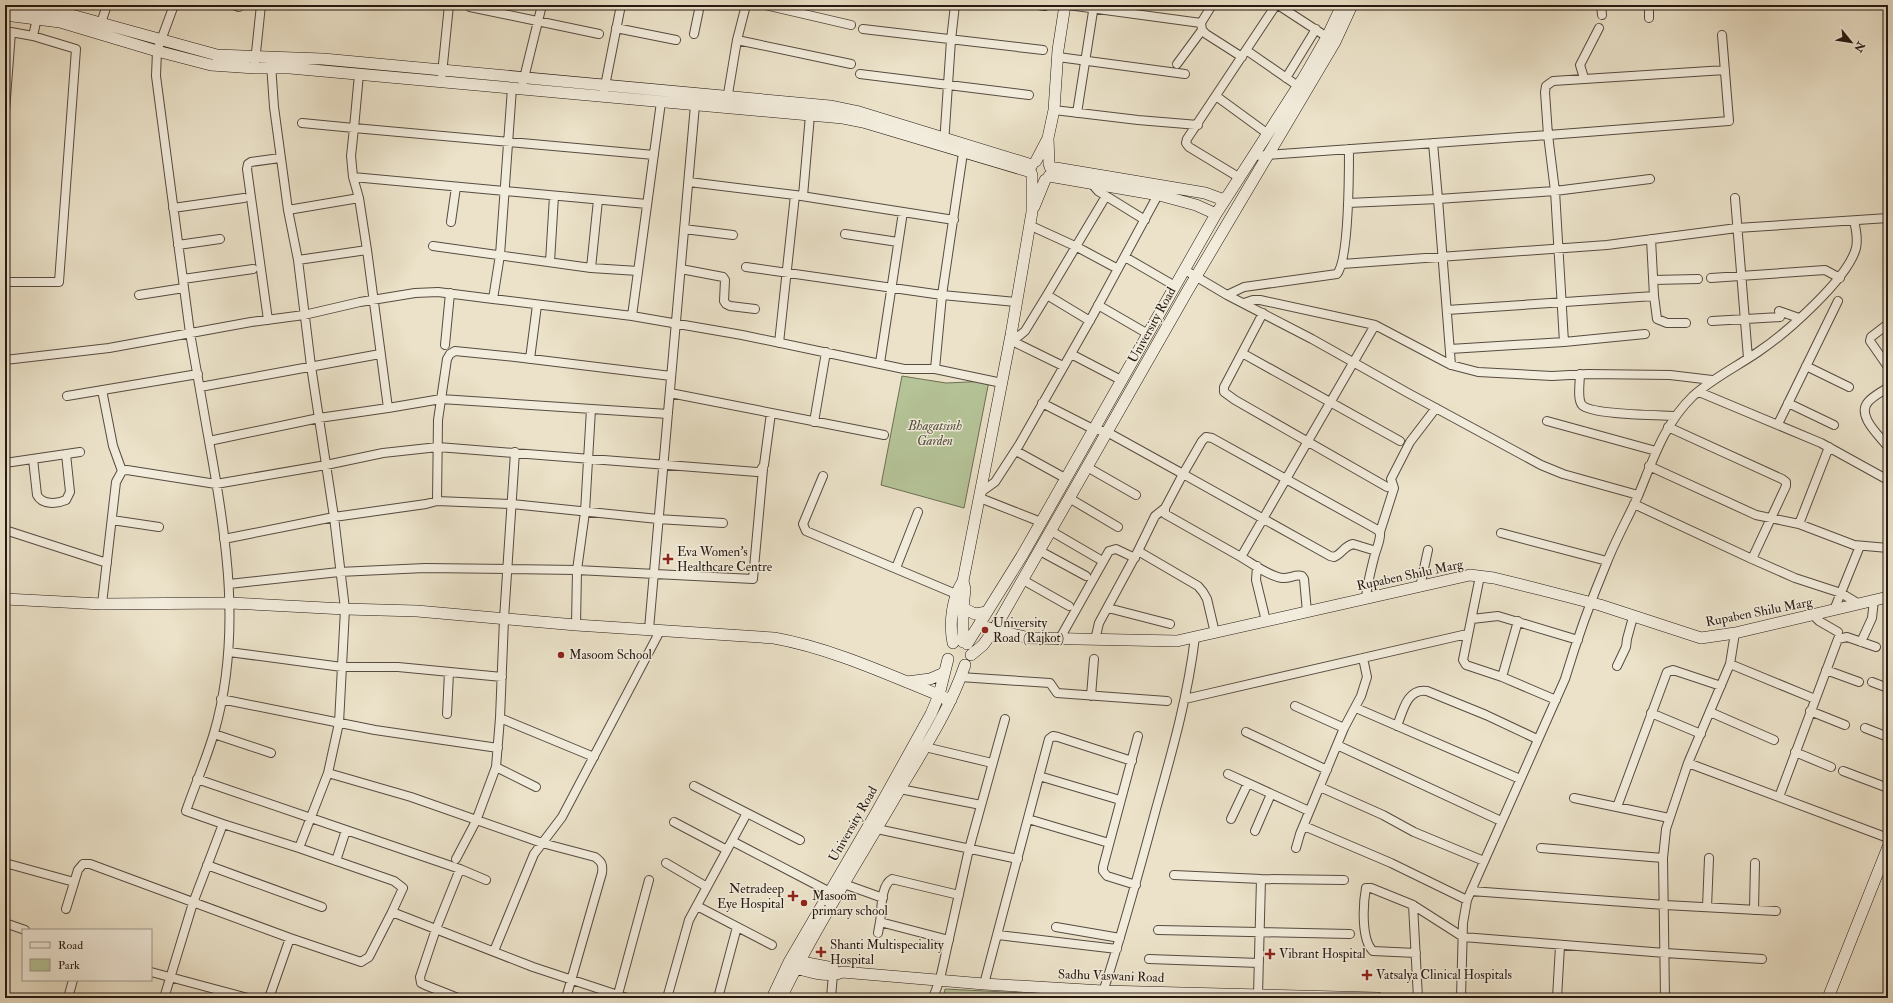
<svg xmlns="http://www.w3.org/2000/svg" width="1893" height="1003" viewBox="0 0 1893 1003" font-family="'IM FELL Double Pica',serif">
	<rect width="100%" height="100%" fill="#ebe2c9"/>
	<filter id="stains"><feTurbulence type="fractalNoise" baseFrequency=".005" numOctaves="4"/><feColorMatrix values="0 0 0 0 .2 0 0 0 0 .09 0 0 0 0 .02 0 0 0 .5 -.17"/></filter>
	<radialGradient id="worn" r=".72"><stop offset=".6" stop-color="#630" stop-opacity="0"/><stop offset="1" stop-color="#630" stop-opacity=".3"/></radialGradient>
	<path fill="#b5c498" stroke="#6e6e55" d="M902,376L946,383L989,381L964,508L881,485Z
		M945,989L1064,995L1063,998H943Z"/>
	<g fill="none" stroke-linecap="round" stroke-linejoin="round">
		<g stroke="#574b40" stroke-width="10">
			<path id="street" d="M174,5L157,51L156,76L190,333L209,441L319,418L388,408
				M234,5L239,7
				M765,5L851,25
				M1038,5L1045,6
				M1068,5L1201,23L1212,5
				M1278,5L1327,37
				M1601,5L1602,15
				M1649,5V18
				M470,7L599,34
				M101,23L107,5
				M1201,23L1202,30L1206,34L1242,57
				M616,28L676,40
				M863,29L1043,50
				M694,34L700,5
				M1722,35L1729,121L1548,135L1545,92L1546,86L1553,81L1725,70
				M33,36L37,18
				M737,40L851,64
				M1246,50L1298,86
				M1058,57L1185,74
				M255,62L261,5
				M271,64L274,107L288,210
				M1177,64L1202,30
				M359,74L354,128L654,155
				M442,74L449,5
				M860,74L1029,95
				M1286,78L1316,29
				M1584,78L1580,65L1599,28
				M523,82L542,5
				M604,91L621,5
				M1216,96L1268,134
				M727,100L737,40L746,5
				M1054,110L1138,120L1198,125
				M5,111L11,32L33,36L76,49L59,282H5
				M1077,113L1094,5
				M302,123L354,128L351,156L353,177
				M1433,143L1438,199L1555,191L1650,179
				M944,144L951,40L955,5
				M1254,156L1548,135L1555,191L1564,342
				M1240,178L1189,147L1186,143L1187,139L1276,5
				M689,182L795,195L954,220
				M1092,184L1098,191L1145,220
				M803,196L810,115
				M1735,198L1748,358
				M1348,203L1438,199L1451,365
				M647,204L353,177L359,198L367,250L388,408L441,399L668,414
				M173,208L244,198
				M451,222L456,187
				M1029,225L1077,247L1118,269
				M684,229L733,235
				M845,234L898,242
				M1651,239L1654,296L1657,319L1667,323H1686
				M178,245L220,239
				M433,246L591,268L638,271
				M1125,257L1175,286
				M298,260L367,250
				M550,262L554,196
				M1342,264L1607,245L1737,228L1888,218
				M746,267L942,295L1016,302
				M591,268L598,200
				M681,269L723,277L725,280L724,301L726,304L730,306L755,309
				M1185,270L1227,295L1244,287L1337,274C1349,259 1349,172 1349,149
				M1711,278L1825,270L1840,278
				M183,279L253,269
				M1653,280L1698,279
				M139,295L184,288
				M1227,295L1312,339L1408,393L1541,465L1563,474L1638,495
				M493,299L632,316L742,335L904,369H935L942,295L963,153
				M1244,303L1253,300H1260L1375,325L1451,365L1478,372L1552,376L1588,374L1670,375L1712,380
				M1098,305L1148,334
				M1447,310L1654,296
				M1779,311L1799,318
				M1263,313L1224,387V392L1235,400L1387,487
				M632,316L661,102
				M268,320L247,169L248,164L251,162L280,158
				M1090,321L1047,295L1106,196
				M1712,321L1780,317
				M1888,324L1871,337L1870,341L1888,367
				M1011,335L1019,336L1025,331L1047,295
				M1010,340L1063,366
				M779,343L795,195
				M445,345L450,293
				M1450,349L1564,342L1645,334
				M1242,353L1400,441
				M1071,354L1121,380
				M530,359L537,305
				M5,360L109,348L251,322L304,315L360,302L415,293L438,292L493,299L500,255L512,88
				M880,363L903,212
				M1806,366L1849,387
				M935,369L1002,383
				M1580,374C1580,382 1577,399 1582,405C1591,415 1660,415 1676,416
				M200,387L380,354
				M1888,387C1882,392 1873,396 1868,402C1856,416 1880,436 1888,447
				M102,390L113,446L122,471
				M1699,392L1821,443L1888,480
				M670,393L884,435
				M67,396L198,374
				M1042,403L1093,429L1107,432L1183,474L1165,508V514L1241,557L1375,325
				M1788,403L1834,425
				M1547,421L1656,451
				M814,422L826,352
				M1778,424L1838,301
				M209,441C227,538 242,637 214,733C206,760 195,785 186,811L223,824
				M1016,451L1065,478
				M33,459L37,495C42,505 57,504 66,500L70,492L66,454
				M5,463L80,452
				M1649,466L1756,515L1799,524L1854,545L1888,548
				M1087,467L1136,495
				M823,476L803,524L806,531L956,594
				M981,492L995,482L1019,445L1093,315L1160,191
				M980,498L1041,522
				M1069,498L1118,527
				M437,501L438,420L447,359L450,354L455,351L515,357L671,376
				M1634,504L1752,559L1786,486V482L1782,479L1668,427
				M112,520L159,527
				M1799,524L1829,447
				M5,530L107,563
				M1051,531L1099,559
				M1380,532L1394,488L1391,479L1410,442L1436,408
				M1501,533L1607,561
				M224,539L334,517L426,504L437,501L512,504L658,519L723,523
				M1040,551L1086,576
				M1138,551L1198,586L1203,592L1207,599L1215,633
				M1241,557C1253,564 1269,576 1282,578C1289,579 1295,574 1302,576L1304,579L1307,612
				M1752,559L1795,578L1841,593L1859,604
				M1257,566L1256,580L1266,621
				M896,568L918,512
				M1480,576L1463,660L1466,665L1502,677L1556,700
				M1023,580L1069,606
				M229,584L339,572L425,568L577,570L753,579L763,469
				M1420,587L1428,550
				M1366,599C1367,584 1371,569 1375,554C1377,547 1381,539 1380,532L1376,529L1212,438L1206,437L1202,441L1183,474L1330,556L1334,557C1342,554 1344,546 1353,544L1376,551
				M102,604L116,482L122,471L127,470L216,484L326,465L383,453L438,447L757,472L760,471L764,465L771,413
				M1108,608L1170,624
				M1834,610L1860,546
				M1813,615L1819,621L1838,632
				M1472,619L1498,616L1578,640
				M576,625L577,570L585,512L591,409
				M649,629L695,105
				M1059,640L1109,551L1116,549L1135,558
				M1095,640L1099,623L1138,551L1155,516L1165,508
				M1861,642L1872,618L1874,600
				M229,652L342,667H398L502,677
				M1730,664L1815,699
				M1617,666L1626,647L1627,639L1633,617
				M1826,670L1859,682
				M960,677L1050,683L1057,693L1167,701
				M1502,677L1518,621
				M1872,682L1888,688
				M1091,696L1094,659
				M221,699L375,730L498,748
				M1185,699L1467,634
				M1295,706L1344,728
				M1356,708L1520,779
				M1810,711L1845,725
				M1710,712L1774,740
				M1651,713L1701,734
				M447,714L449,672
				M500,718L594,757
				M1397,726C1403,711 1407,688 1427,691L1486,715L1537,739
				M1865,728L1888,737
				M1246,732L1327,770
				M214,734L271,753
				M1337,745L1501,821
				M925,747L992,763
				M1795,752L1831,767
				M1688,763L1888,838
				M496,767L536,787
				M1843,771L1888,788
				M328,773L339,723L345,609L334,517L311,366L298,260L288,210L359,198
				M1228,774L1309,811
				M1039,776L1120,800
				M197,779L346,830
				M694,786L800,840
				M1320,787L1383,815L1414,832L1484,861
				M900,789L981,805
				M1779,797L1838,639L1847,637L1876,647
				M1574,798L1669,818
				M1617,807L1667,672L1673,670L1721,686
				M1028,819L1109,843
				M1231,819L1248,783
				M674,822L727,850
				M1304,826L1391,863L1467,900
				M877,829L1018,859
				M1255,831L1271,794
				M732,841L830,892
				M299,848L328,773L411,797L542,843L595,857C602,862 603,865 602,873L566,998
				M1296,848L1300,834L1344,728L1361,696L1367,677L1363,658
				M1541,848L1663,858
				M456,859L476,821L496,767L500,718L504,619L515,452
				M336,861L346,830L460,869L486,880
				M5,863L74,882
				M666,863L707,887
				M207,865L322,907
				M1174,875L1261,879L1344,880
				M844,884L883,898
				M1136,885L1107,876L1103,871V867L1138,736
				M1471,891L1665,905L1776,911
				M1413,905L1418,998
				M697,906L772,945
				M1707,907L1709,858
				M66,909L78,870L83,864H90L290,938L361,962L369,957L392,912
				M1754,910L1755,863
				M880,922C882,910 880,886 892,879L959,895
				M5,923L25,930
				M1056,927L1120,938
				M1158,930L1350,934
				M878,933L880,922L949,940
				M998,935L1117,949
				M494,951L534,854L562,817L660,631
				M1416,953L1373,951C1361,940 1363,904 1366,888H1371L1413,905L1463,937L1665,953L1762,959
				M1149,959L1259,963
				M151,972L248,998
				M984,984L1049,739L1053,736L1058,737L1132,761
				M1258,995L1261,879
				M68,998L73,980
				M164,998L193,903L223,824L299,848L394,881L403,888L392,912L533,967L627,998
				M269,998L290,938
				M458,998L425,985L421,983L420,977L436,929L460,869
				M617,998L649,880
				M667,998L689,920L747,813
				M718,998L737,927
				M831,998L833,974
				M933,998L940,979L969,849L1005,719
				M1101,998C1122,935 1139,872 1156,809C1172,752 1188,696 1195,637
				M1461,998L1463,923L1467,900L1565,679C1577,639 1591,600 1607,562C1616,539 1628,518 1638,496C1653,460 1664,424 1693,396C1713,378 1736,367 1758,352C1785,334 1848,279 1856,248C1858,239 1856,229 1854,221
				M1557,998L1560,946
				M1665,998L1663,858L1666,829L1688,763L1730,664L1735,633"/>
		</g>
		<g stroke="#261912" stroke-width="12">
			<path id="secondary" d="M5,6L57,11L217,55L323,59L830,106L859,112L1032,165
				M5,15L60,22L157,51L211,65L255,68H290L843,118L863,122L1031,172
				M1036,161L1047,140
				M1049,164L1048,138L1054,110L1058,50L1065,5
				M1050,167L1205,193L1224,200
				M1049,176L1159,195L1196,205L1216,214
				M1034,207L1045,180
				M963,581L965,589L963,608V642
				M5,599L102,604L230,603L345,609L417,611L576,625L774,638C835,649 893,677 951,700
				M963,608L975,614L987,612
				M980,625L994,630L1030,638L1177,641L1470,575L1494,578L1542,590L1600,605L1701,638L1735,633L1888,597
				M953,643C949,623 952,598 963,581L1011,335L1032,212V175
				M967,644L1023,554L1216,214L1304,77L1327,37L1342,5
				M971,655L983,645L994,630L1188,290L1335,42L1352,5
				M907,682L930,679L944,673
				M794,958L807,963L833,968
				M788,965C800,970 830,979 842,972L984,984L1103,991L1378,998
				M772,998L789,962L876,813L931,714L939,695L948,659
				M781,998C816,926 860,858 900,789C924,749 950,709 965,665
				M1828,998L1888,847"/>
		</g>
		<use href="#street" stroke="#f2ecdc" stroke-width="8"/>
		<use href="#secondary" stroke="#f2ecdc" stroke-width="11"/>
	</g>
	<g fill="#8f2418" stroke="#f2ecdc" stroke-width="1.5">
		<path d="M666 553h4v4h4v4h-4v4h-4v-4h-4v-4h4z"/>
		<circle cx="985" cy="630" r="4"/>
		<circle cx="561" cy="655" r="4"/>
		<path d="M791 890h4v4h4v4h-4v4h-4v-4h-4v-4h4z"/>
		<circle cx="804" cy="903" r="4"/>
		<path d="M819 946h4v4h4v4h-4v4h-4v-4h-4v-4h4z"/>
		<path d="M1268 948h4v4h4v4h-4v4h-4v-4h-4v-4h4z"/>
		<path d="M1365 969h4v4h4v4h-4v4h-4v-4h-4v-4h4z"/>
	</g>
	<g text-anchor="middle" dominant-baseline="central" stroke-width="3" stroke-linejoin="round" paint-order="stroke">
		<g font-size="13" fill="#261912" stroke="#f2ecdc">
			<text transform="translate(1152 325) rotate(-61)">University Road</text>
			<text transform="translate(1410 575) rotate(-12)">Rupaben Shilu Marg</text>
			<text transform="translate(1759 612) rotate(-11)">Rupaben Shilu Marg</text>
			<text transform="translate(853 824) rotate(-60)">University Road</text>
			<text transform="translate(1111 976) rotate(2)">Sadhu Vaswani Road</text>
		</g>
		<g font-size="13" font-style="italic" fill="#514c3a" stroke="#f2ecdc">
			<text x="935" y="426">Bhagatsinh<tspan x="935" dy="15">Garden</tspan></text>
		</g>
		<g font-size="13" fill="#261912" stroke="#f2ecdc" text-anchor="start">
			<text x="677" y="552">Eva Women's<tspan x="677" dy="15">Healthcare Centre</tspan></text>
			<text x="993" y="623">University<tspan x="993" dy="15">Road (Rajkot)</tspan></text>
			<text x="569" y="655">Masoom School</text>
			<text x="784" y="889" text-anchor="end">Netradeep<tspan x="784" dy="15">Eye Hospital</tspan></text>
			<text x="812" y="896">Masoom<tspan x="812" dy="15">primary school</tspan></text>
			<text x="830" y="945">Shanti Multispeciality<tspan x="830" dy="15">Hospital</tspan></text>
			<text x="1279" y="954">Vibrant Hospital</text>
			<text x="1376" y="975">Vatsalya Clinical Hospitals</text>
		</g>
	</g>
	<rect width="1893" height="1003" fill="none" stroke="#ebe2c9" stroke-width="20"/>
	<rect x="6" y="6" width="1881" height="991" fill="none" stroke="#261912" stroke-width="2"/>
	<rect x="10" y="10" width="1873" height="983" fill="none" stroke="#261912"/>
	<rect x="22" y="929" width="130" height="52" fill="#f2ecdc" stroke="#a0988b"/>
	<rect x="30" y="942" width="20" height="6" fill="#f2ecdc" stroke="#a0988b"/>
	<text x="58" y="949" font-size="12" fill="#261912">Road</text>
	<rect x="30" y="959" width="20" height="12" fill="#b5c498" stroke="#a0988b"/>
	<text x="58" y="969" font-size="12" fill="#261912">Park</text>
	<g transform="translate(1851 42) rotate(120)" stroke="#f2ecdc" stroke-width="3" paint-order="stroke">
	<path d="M0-3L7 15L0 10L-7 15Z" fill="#261912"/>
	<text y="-6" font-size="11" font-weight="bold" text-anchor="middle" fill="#261912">N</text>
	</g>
	<rect width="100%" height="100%" filter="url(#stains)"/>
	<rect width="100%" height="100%" fill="url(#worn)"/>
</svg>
